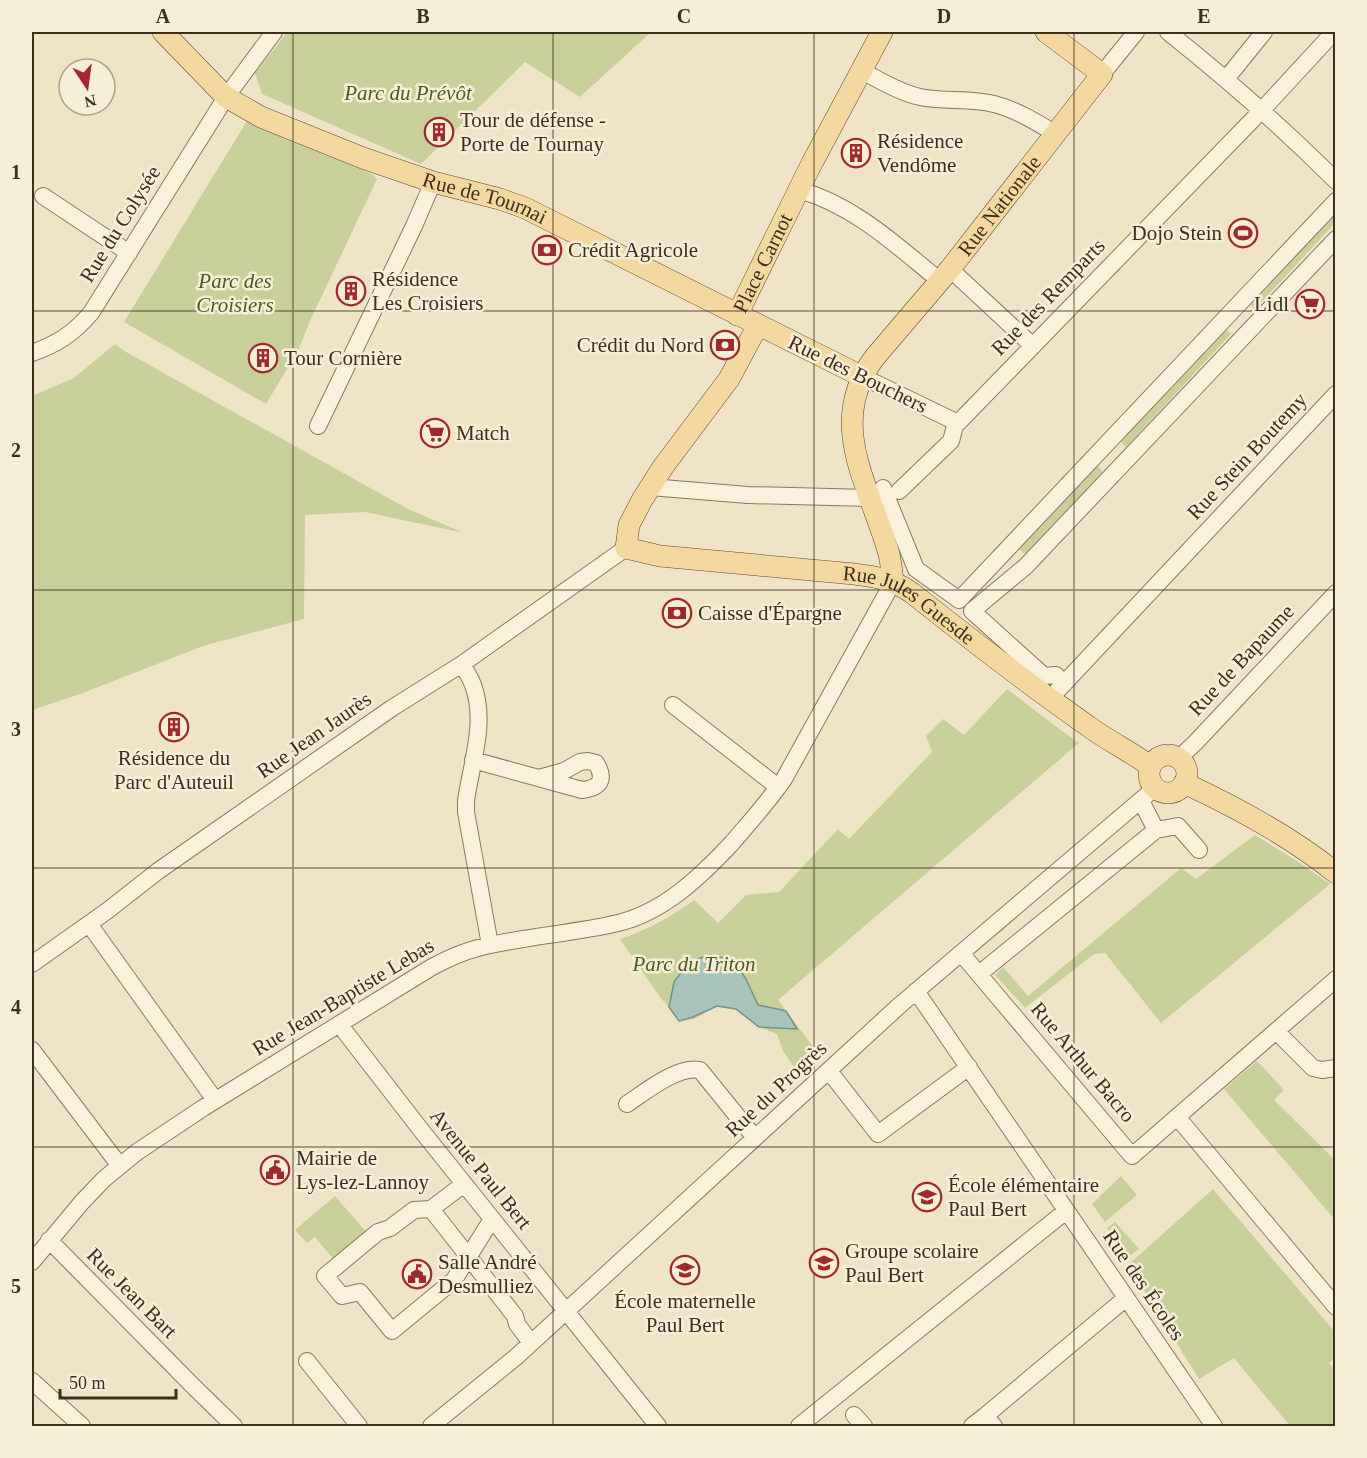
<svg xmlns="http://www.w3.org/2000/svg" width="1367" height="1458" viewBox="0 0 1367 1458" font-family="Georgia,serif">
	<rect width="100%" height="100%" fill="#f0e4c8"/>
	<path fill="#c9cf9b" d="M287,32H651L580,97L525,62L421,164L262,94L255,73Z
		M247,121L372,174L377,179L310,321L298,351L266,404L124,322Z
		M1335,207V223L1255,309L1247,302Z
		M1223,326L1231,334L1126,447L1118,439Z
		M115,344L126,352L408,509L464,533L365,512L305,515L304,619L203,646L83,693L32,710V396L74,378Z
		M1095,463L1103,472L1025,554L1016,547Z
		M1007,689L1058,728L1079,743L778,1000L820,1056L800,1076L783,1051L777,1034L759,1027L736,1009L717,1006L694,1019L680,1022L657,993L620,939C647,930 671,917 694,900L718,923L746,895L779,892L838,829L849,839L932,752L926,736L943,719L964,735Z
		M1255,835L1300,863L1330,884L1161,1023L1105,953L1094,954L1025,1008L995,975L1003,967L1028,996L1181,868L1196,879Z
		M1257,1061L1284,1090L1274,1100L1335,1160V1220L1224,1089Z
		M1121,1176L1137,1195L1105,1222L1092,1204Z
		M1213,1189L1335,1332V1358L1329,1363L1335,1370V1426H1290L1234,1358L1199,1379L1128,1265Z
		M335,1196L368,1234L334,1260L315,1237L307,1243L295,1230Z
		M1115,1222L1139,1249L1128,1257L1107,1228Z"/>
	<path fill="#a9c4bc" stroke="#6f938a" stroke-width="1.5" d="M709,955L733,960L746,979L758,1005L786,1011L797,1029L759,1027L736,1009L717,1006L693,1017L679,1021L669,1007L674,982L689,962Z"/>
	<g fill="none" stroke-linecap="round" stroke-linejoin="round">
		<g stroke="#8d765c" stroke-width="18">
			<path id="minor" d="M1168,32C1227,79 1282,127 1336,181
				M861,70C878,80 901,93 920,97C944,102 970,98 994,104C1017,110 1036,122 1056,134
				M1102,74L1136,32
				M1226,79L1264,32
				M799,190C854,205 897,246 940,281
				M43,196L129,253
				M950,269L1033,346
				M32,353C57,344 73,334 91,313L226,97L274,32
				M863,377L958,423
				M318,426L414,226L433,182
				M650,487L748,495L870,498
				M883,488L916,569L959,600L1336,201
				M899,491L951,441L955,426L1262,110L1334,32
				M462,664C466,671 470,677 473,685C487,722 471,764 466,801V812L490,945
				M1064,684L1056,675L1044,676L972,611L1026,566L1336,239
				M1057,691L1336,394
				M673,705L778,787
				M1179,758L1195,743L1336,593
				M473,760L582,790C600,788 606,780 596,763L588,761L580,762L564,771L539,778
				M1156,830L1178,826L1199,850
				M89,924L215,1100
				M961,953L1132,1156L1336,979
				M32,964L107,911L158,871L392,708L462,664L626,548
				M979,974L1156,830L1141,801
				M916,991L1214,1426
				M339,1024L421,1130L658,1426
				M1276,1031L1313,1068L1322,1070L1336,1068
				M32,1050L120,1166
				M829,1071L878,1134L969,1067
				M627,1104C645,1092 678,1065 700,1070L755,1138
				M1178,1118L1336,1307
				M464,1184L431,1209L515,1316L517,1324L531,1343
				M431,1209L414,1210L390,1228L378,1232L325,1276L342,1296L360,1292L392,1331L454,1280L492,1219
				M49,1240L193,1386L234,1426
				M32,1262L82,1202L104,1179L137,1152L203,1108L432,967C447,959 462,952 478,948C524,936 572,934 618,923C664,912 700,877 732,843C750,822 768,802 784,779L893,582
				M307,1361L359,1426
				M32,1381L82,1426
				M854,1415L864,1426
				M431,1426L516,1357L900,1005L1155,788
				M799,1426L1066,1211
				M972,1426L985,1416
				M994,1426L985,1416L1126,1298"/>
		</g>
		<g stroke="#5b4430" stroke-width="22">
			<g id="major">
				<path id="s1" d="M163,32L226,97L261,117L363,158L392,168L433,182L500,199L525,208L863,377"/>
				<path id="s2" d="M737,315L812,163L882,32"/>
				<path id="s3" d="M758,325L729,379L663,467L642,500L629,525L626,548L660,556L854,574C877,577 892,579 912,593C970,639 1028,684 1088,726C1108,741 1130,751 1150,766"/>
				<path id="s4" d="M893,582C892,572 891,563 889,554C870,486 825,423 875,357L950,269L1102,74L1046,32"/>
				<circle cx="1168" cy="774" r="19"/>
				<path d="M1184,783C1238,808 1290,836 1336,873"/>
			</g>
		</g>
		<use href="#minor" stroke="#faf1dc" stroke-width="16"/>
		<use href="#major" stroke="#f3d9a0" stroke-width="21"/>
	</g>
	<path fill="none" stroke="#3d2e20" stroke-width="1.5" stroke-opacity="0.55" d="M293,32V1426M553,32V1426M814,32V1426M1074,32V1426M32,311H1336M32,590H1336M32,868H1336M32,1147H1336"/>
	<defs>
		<g id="building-ring" transform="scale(1.5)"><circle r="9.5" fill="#f7eed8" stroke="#9e2a2b" stroke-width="1.5"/><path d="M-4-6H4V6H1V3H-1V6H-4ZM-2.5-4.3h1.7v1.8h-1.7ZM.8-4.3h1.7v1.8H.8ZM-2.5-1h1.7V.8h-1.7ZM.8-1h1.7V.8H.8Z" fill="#9e2a2b"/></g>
		<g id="stadium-ring" transform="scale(1.5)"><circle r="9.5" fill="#f7eed8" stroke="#9e2a2b" stroke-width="1.5"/><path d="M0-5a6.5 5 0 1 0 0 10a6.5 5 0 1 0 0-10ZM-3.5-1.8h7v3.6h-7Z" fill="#9e2a2b"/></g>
		<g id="bank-ring" transform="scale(1.5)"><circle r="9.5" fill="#f7eed8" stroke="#9e2a2b" stroke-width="1.5"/><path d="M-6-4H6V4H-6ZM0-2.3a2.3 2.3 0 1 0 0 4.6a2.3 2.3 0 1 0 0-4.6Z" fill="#9e2a2b"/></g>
		<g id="supermarket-ring" transform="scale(1.5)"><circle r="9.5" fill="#f7eed8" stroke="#9e2a2b" stroke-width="1.5"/><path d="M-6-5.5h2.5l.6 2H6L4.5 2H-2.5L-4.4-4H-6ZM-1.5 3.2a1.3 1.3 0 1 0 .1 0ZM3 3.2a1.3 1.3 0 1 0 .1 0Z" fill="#9e2a2b"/></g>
		<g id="civic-ring" transform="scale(1.5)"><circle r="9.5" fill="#f7eed8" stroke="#9e2a2b" stroke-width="1.5"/><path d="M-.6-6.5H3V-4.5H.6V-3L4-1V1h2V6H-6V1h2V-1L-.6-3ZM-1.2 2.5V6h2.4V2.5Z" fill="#9e2a2b"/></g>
		<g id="school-ring" transform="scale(1.5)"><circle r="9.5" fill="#f7eed8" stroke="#9e2a2b" stroke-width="1.5"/><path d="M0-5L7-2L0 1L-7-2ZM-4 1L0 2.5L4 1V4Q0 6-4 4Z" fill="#9e2a2b"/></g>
	</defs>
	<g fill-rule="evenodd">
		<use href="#building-ring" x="439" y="132"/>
		<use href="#building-ring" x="856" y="153"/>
		<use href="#stadium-ring" x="1243" y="233"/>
		<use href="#bank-ring" x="547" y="250"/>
		<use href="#building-ring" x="351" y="291"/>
		<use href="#supermarket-ring" x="1310" y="304"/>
		<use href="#bank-ring" x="725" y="345"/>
		<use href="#building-ring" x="263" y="358"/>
		<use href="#supermarket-ring" x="435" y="433"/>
		<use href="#bank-ring" x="677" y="613"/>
		<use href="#building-ring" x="174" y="727"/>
		<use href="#civic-ring" x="275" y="1170"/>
		<use href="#school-ring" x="927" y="1197"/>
		<use href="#school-ring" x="824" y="1263"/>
		<use href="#school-ring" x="685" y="1270"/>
		<use href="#civic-ring" x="417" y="1274"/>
	</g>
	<g text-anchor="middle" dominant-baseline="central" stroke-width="5" stroke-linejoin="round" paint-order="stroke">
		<g font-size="21" font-style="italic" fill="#4d5a26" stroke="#f7eed8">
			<text x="408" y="93">Parc du Prévôt</text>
			<text x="235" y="281">Parc des<tspan x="235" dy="24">Croisiers</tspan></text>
			<text x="694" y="964">Parc du Triton</text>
		</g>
		<g font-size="21" fill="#3d2e20" stroke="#f7eed8" text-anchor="start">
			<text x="460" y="120">Tour de défense -<tspan x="460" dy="24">Porte de Tournay</tspan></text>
			<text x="877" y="141">Résidence<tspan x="877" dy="24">Vendôme</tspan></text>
			<text x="1222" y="233" text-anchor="end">Dojo Stein</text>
			<text x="568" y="250">Crédit Agricole</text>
			<text x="372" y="279">Résidence<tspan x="372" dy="24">Les Croisiers</tspan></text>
			<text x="1289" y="304" text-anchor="end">Lidl</text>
			<text x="704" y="345" text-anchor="end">Crédit du Nord</text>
			<text x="284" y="358">Tour Cornière</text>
			<text x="456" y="433">Match</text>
			<text x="698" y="613">Caisse d'Épargne</text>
			<text x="174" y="758" text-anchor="middle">Résidence du<tspan x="174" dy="24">Parc d'Auteuil</tspan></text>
			<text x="296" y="1158">Mairie de<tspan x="296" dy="24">Lys-lez-Lannoy</tspan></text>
			<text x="948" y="1185">École élémentaire<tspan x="948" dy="24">Paul Bert</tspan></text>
			<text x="845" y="1251">Groupe scolaire<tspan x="845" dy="24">Paul Bert</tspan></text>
			<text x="438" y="1262">Salle André<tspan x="438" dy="24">Desmulliez</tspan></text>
			<text x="685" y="1301" text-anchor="middle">École maternelle<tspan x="685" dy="24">Paul Bert</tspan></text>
		</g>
		<g font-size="21" fill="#3d2e20" stroke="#f7eed8">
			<text stroke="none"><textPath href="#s1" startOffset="369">Rue de Tournai</textPath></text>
			<text stroke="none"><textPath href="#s4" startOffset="432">Rue Nationale</textPath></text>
			<text transform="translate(120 224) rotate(-58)">Rue du Colysée</text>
			<text stroke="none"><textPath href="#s2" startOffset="58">Place Carnot</textPath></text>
			<text transform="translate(1048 297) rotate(-46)">Rue des Remparts</text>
			<text transform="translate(858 374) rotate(26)">Rue des Bouchers</text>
			<text transform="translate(1247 456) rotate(-47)">Rue Stein Boutemy</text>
			<text stroke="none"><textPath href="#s3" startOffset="555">Rue Jules Guesde</textPath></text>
			<text transform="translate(1241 660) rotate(-47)">Rue de Bapaume</text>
			<text transform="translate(314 735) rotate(-35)">Rue Jean Jaurès</text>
			<text transform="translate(343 997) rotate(-31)">Rue Jean-Baptiste Lebas</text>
			<text transform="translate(1083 1062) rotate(50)">Rue Arthur Bacro</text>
			<text transform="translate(776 1089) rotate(-43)">Rue du Progrès</text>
			<text transform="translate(481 1169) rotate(51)">Avenue Paul Bert</text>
			<text transform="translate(1144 1285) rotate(56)">Rue des Écoles</text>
			<text transform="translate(132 1293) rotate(45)">Rue Jean Bart</text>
		</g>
	</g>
	<rect width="1367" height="1458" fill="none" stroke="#f7eed8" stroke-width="66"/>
	<g transform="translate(87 87) rotate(167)"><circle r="28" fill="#f7eed8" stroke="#ada18e" stroke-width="1.5"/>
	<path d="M0-4.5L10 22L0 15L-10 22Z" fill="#9e2a2b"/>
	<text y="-9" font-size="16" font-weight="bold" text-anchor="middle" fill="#3d2e20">N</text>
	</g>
	<path d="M60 1389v9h116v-9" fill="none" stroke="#3d2e20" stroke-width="3"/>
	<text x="69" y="1389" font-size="18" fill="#3d2e20" stroke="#f7eed8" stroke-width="4.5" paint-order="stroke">50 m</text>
	<rect x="33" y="33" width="1301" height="1392" fill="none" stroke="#3d2e20" stroke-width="2"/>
	<g font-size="20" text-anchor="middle" font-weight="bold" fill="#3d2e20">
		<text x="163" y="23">A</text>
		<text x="423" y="23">B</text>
		<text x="684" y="23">C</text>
		<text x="944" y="23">D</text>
		<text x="1204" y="23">E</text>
		<text x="16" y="179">1</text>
		<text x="16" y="457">2</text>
		<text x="16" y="736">3</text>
		<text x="16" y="1014">4</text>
		<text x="16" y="1293">5</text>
	</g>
</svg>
